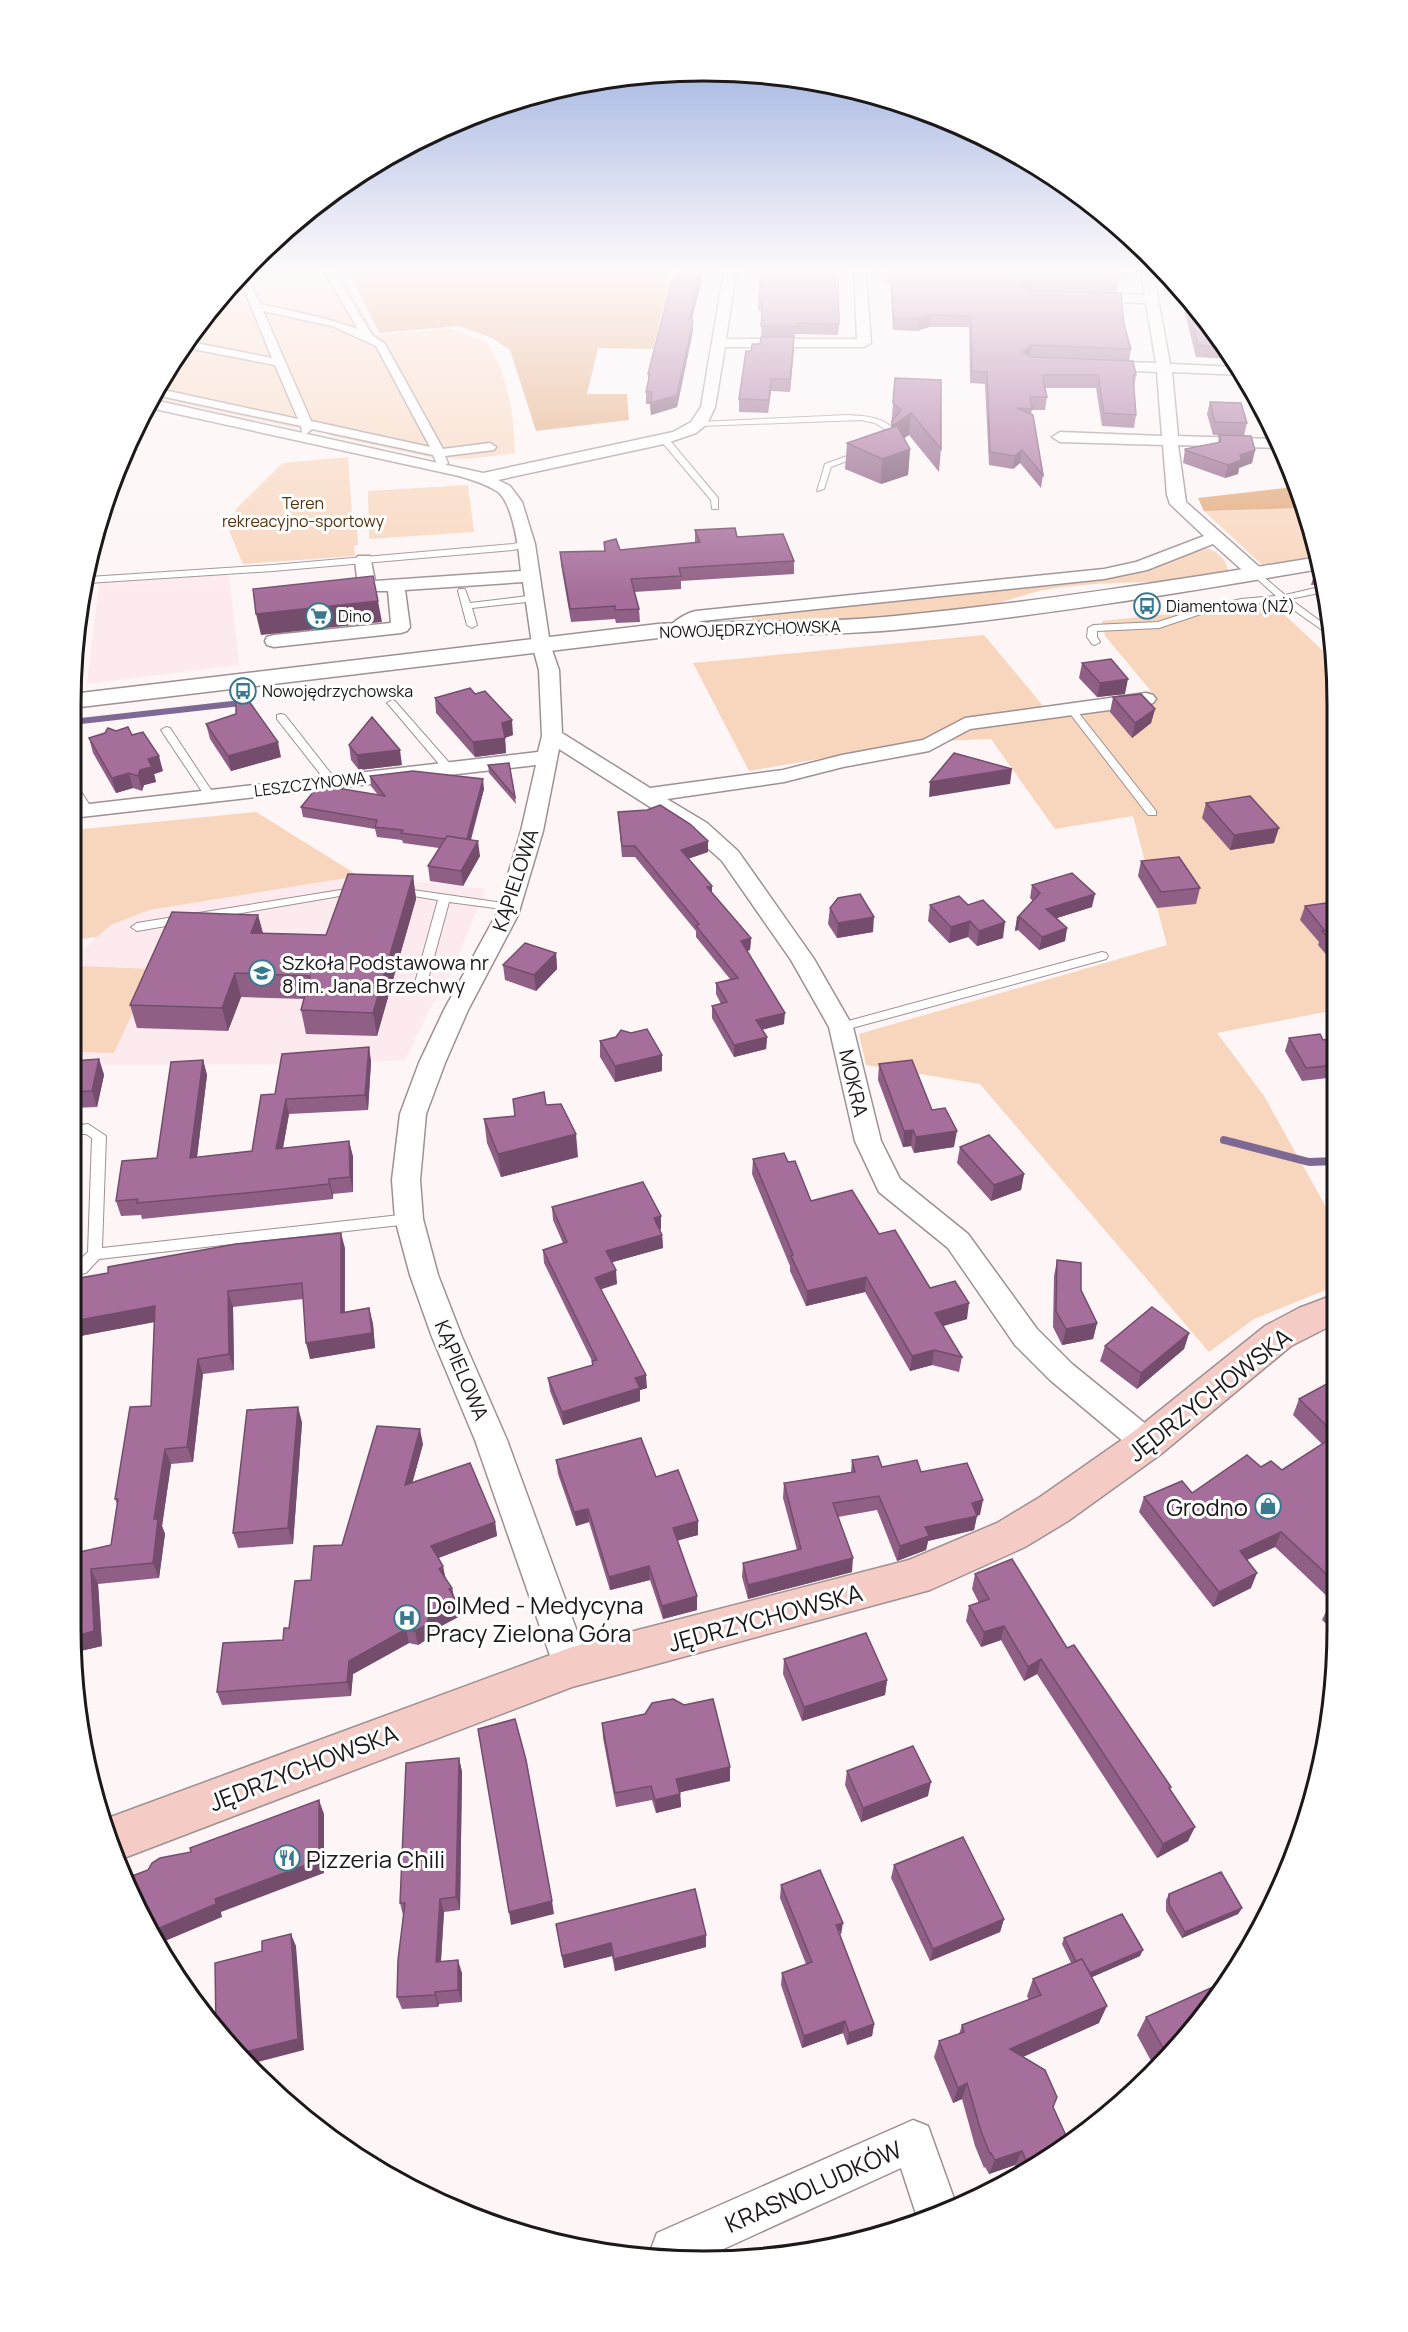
<svg xmlns="http://www.w3.org/2000/svg" width="1408" height="2332" viewBox="0 0 1408 2332" font-family="Manrope,sans-serif">
	<rect width="100%" height="100%" fill="#fdf5f6"/>
	<path fill="#fdeaee" d="M229,574L239,665L87,684L99,584Z
		M359,876L486,889L445,987L431,1006L405,1060L286,1064L73,1065V959L111,925L149,910Z"/>
	<path fill="#f8d6bd" d="M244,271H341L376,335L451,329L487,342C508,376 514,414 515,453L469,459L434,458L331,436L316,426L296,428L155,398L177,352Z
		M348,457L352,515H356L358,545L354,546L355,556L243,564L229,531L236,509L283,463Z
		M468,485L474,532L369,539L368,491Z
		M1303,508L1316,540L1319,557L1275,566L1261,564L1204,511Z
		M1204,548C1216,549 1226,558 1228,570C1192,586 1125,580 1084,585C1069,586 1053,588 1039,591C1020,596 1001,603 982,607C905,620 829,622 751,622L752,617L759,615L1151,570Z
		M1272,603L1336,663V1026L1325,1012L1217,1033L1264,1096L1336,1225L1328,1289L1254,1319L1209,1352L980,1084L866,1065L859,1034L1167,945L1133,816L1055,829L991,739L917,742L749,771L693,663L984,635L1044,707L1151,691L1105,636L1102,621Z
		M256,812L359,876L149,910L111,925L97,937L73,940V830Z
		M80,966L153,969L114,1053L73,1052V979Z"/>
	<path fill="#e1a778" d="M349,271H672L653,349L598,348L587,394H627L629,420L536,431L510,350L492,338L459,326L379,333Z
		M1294,487L1303,508L1204,511L1198,498Z"/>
	<g fill="none" stroke-linecap="round" stroke-linejoin="round">
		<path stroke="#7e6994" stroke-width="6" d="M72,722L241,703"/>
		<path stroke="#7e6994" stroke-width="8" d="M1224,1140L1309,1162L1336,1161"/>
		<g stroke="#9e9093" stroke-width="2">
			<path id="service" d="M848,415C867,416 884,417 897,432L890,444H884L889,432L875,423L861,420L700,426L696,424L700,422Z
				M661,437H667L718,498V509H712L711,500L661,441Z
				M858,452L865,454L831,467L824,489L817,491L825,464Z
				M526,541L530,544L529,546L513,550L273,571L88,583L89,577L273,565L513,544Z
				M1258,572L1285,595L1324,586V592L1290,599L1331,629L1332,637L1281,601L1241,605L1201,614L1159,628L1097,631V637L1100,642L1095,645L1092,644L1087,637L1088,628L1093,625L1158,622L1195,610L1241,599L1276,596L1255,577V573Z
				M459,589H465L470,603L536,595L540,598L536,601L472,608L477,625L472,628L467,625L458,591Z
				M392,700L395,701L452,766V770H444L389,705L387,703Z
				M1071,706L1074,707L1156,811V815H1148L1068,711V707Z
				M281,714L285,715L336,780V784H328L277,719V715Z
				M166,727L170,728L215,796L214,798H206L205,796L161,730Z
				M72,783L76,784L93,810L92,812H84L72,794Z
				M359,887L365,890L363,892L137,931L131,927L137,923Z
				M399,888L510,904L516,907L510,910L449,902L425,990L419,994L413,990L438,900L395,893L393,891Z
				M1102,952L1106,953L1108,956L1106,959L841,1031L835,1027L837,1024Z
				M88,1124L106,1136L102,1248L409,1214L414,1215L416,1219L414,1223L409,1224L99,1259L86,1273L74,1275V1265L88,1252L92,1138L86,1134H74V1126Z"/>
		</g>
		<g stroke="#9e9093" stroke-width="3">
			<path id="pedestrian" d="M244,271L260,304L323,318L358,329L324,271H334L372,335L385,344L443,449L490,443L496,447L494,450L445,456L448,463L442,467L438,466L433,455L312,429L306,434L302,433L301,426L156,395L159,389L298,419L275,365L182,347L186,341L272,358L239,277ZM263,311L332,326L376,346L430,447L311,421Z"/>
		</g>
		<g stroke="#9e9093" stroke-width="3">
			<path id="minor" d="M724,271H736L726,339H857L854,271H866L871,343L864,347H725L715,407L707,424L696,433L664,444L498,480L510,486L522,502L535,544L550,644L559,670L562,733L650,788L783,770L842,755L923,740L965,718L1146,693L1153,695L1156,699L1153,703L1146,705L970,729L929,751L843,767L784,782L667,799L707,823L738,851L814,959L853,1027L881,1141L900,1179L968,1234L1037,1329L1072,1364L1158,1434L1163,1443L1158,1452L1147,1456L1136,1452L1050,1380L1015,1345L948,1248L879,1192L855,1141L829,1027L791,960L722,861L691,833L559,749L543,831L518,915L468,1010L445,1063L426,1114L420,1180L423,1219L438,1275L462,1337L507,1440L590,1667L584,1678L572,1683L560,1678L554,1667L475,1440L432,1337L410,1275L395,1219L392,1180L400,1114L419,1063L444,1010L496,915L521,831L536,765L72,818V806L538,752L542,736L539,670L532,644L523,582L405,590L410,627L407,631L401,633L274,647L267,645L265,641L267,637L274,635L391,623L388,591H361L358,587L355,560L358,556H370L375,581L521,571C519,552 514,505 498,492C487,484 472,480 459,476L150,408L154,400L483,473L673,432L691,422L701,407Z
				M1141,271H1153L1170,364L1238,367L1244,375L1172,372L1178,436L1274,439L1278,448L1178,445L1186,502L1264,571L1267,575L1264,579H1252L1213,544L1147,570L1104,579L701,621L683,634H669L667,630C673,621 686,613 696,611L1104,569L1136,562L1204,536L1170,504L1167,495L1163,445L1060,442L1052,437L1060,432L1162,436L1157,372L1097,369L1090,365L1097,361L1156,363L1146,303L1085,301L1078,297L1085,293L1145,295Z
				M913,2120L928,2126L957,2207L919,2223L901,2168L697,2261L654,2257L651,2249L657,2233Z"/>
		</g>
		<g stroke="#9e9093" stroke-width="3">
			<path id="tertiary" d="M1319,557L1320,569C1179,593 1036,617 894,630C815,637 736,633 658,638L72,708V694L658,624C737,620 816,624 895,616C1037,602 1178,580 1319,557Z"/>
		</g>
		<g stroke="#9e9093" stroke-width="3">
			<path id="secondary" d="M1336,1294V1323L1291,1346L1161,1454L1068,1521L1025,1547L930,1590L572,1687L116,1861L102,1821L108,1818L572,1647L909,1560L997,1523L1040,1497L1133,1432L1265,1326L1299,1308Z"/>
		</g>
		<use href="#service" fill="#fff" fill-rule="evenodd"/>
		<use href="#pedestrian" fill="#fff" fill-rule="evenodd"/>
		<use href="#minor" fill="#fff" fill-rule="evenodd"/>
		<use href="#tertiary" fill="#fff" fill-rule="evenodd"/>
		<use href="#secondary" fill="#f5ccc5" fill-rule="evenodd"/>
	</g>
	<path fill="#8f5f85" d="M676,271H704L692,320L693,331L677,407L651,415L650,404H646V392L648,382V374Z
		M761,271L839,324L838,335L795,334V337H761L762,311H758Z
		M886,271H1129L1128,280L1119,279L1117,292L1030,289L1124,324L1131,349L1129,361L1136,375L1134,388L1136,415L1134,428L1102,426L1096,388H1045L1047,397L1045,410H1032L1031,414L1043,475L1041,488L1020,463L1013,469L989,465L985,384L970,383L969,327H929L917,331L893,330L890,284H887Z
		M1179,286L1232,359L1196,357L1180,294Z
		M794,349L790,392L771,391L768,413L739,412V399Z
		M895,378L941,449L939,472L909,435L904,438L910,449L908,475L881,484L845,469L847,443L891,428Z
		M1249,382L1253,388L1258,399H1254Z
		M1210,402L1247,423L1244,436L1213,435L1207,414Z
		M1219,435L1255,450L1252,463L1239,468L1238,474L1225,478L1183,463L1185,449L1218,443Z
		M695,530L737,537L794,561V574L681,581V589L634,592L639,609L640,622L616,623L615,619L571,622L561,565L560,552L604,551V542L620,550L695,543Z
		M1320,564L1323,584L1311,585L1316,568Z
		M1082,663L1125,694L1097,697L1079,678Z
		M475,694L513,735L505,738L506,753L475,757L436,713L435,698Z
		M1113,697L1155,709L1151,723L1132,738L1110,712Z
		M206,724L281,757L231,771L210,739Z
		M116,731L132,735L163,771L154,774L156,782L144,785L142,791L133,788L116,793L93,753L89,738Z
		M349,745L402,765L359,770L351,760Z
		M488,765L515,797L516,804L489,773Z
		M370,776L484,789L471,840L480,856L463,886L430,881L428,866L439,848L403,843L402,840L377,837L375,829L303,817L301,807L378,795L371,786Z
		M1206,803L1274,843L1230,850L1202,818Z
		M618,812L708,852L688,859L712,893L751,938L750,950L747,951L784,1024L762,1030L767,1037L766,1049L734,1057L712,1018V1006L721,1004L716,994V983L730,979L696,937V931L635,857H622Z
		M1141,861L1200,888L1196,904L1157,908L1138,876Z
		M413,876L416,899L377,1036L306,1034L301,1010L304,999L241,997L228,1031L137,1028L130,1005L258,915L263,933L326,935Z
		M1032,885L1092,907L1057,918L1067,928L1065,941L1039,950L1018,930L1015,931L1017,918L1033,901L1030,898Z
		M959,896L1003,938L977,946L968,937L949,943L928,921L930,905Z
		M1336,905V966L1318,945L1319,942L1300,920L1305,906Z
		M830,908L873,932L837,938L828,924Z
		M556,953L557,969L536,991L505,980L503,965Z
		M631,1033L662,1055V1071L615,1082L600,1057V1041Z
		M1289,1038L1323,1040L1336,1051V1077L1302,1081L1285,1051Z
		M369,1047L371,1062L368,1110L289,1114L283,1148L349,1141L353,1157V1192L333,1194V1199L250,1208L142,1219L141,1215L121,1216L116,1201L157,1158L203,1060L207,1075L197,1157L252,1151L275,1094Z
		M99,1059L104,1075L97,1107L74,1108L73,1061Z
		M879,1064L932,1110L954,1147L914,1153L911,1146L903,1147L878,1080Z
		M546,1105L578,1157L501,1177L487,1143L484,1119L515,1116Z
		M960,1147L1024,1174L1021,1190L991,1201L957,1163Z
		M753,1159L788,1162L811,1201L879,1234L930,1288L967,1319L943,1326L962,1357L959,1372L932,1365L910,1371L865,1292L806,1306L790,1271V1266L752,1174Z
		M552,1207L661,1216V1229L660,1230L662,1235L663,1248L612,1262L617,1284L601,1289L647,1388L640,1390V1401L563,1425L550,1391L548,1378L592,1365V1361L544,1263L543,1250L563,1243L553,1220Z
		M345,1248V1312L369,1308L373,1324L375,1348L310,1359L303,1299L233,1307L234,1370L203,1374L193,1462L171,1464L162,1526L165,1534L159,1578L98,1584L102,1646L76,1652L75,1553L111,1545L117,1504L115,1499L151,1406L154,1322L75,1337Z
		M1057,1260L1081,1290L1097,1323L1093,1339L1062,1345L1053,1327L1054,1276Z
		M1189,1333L1184,1349L1137,1389L1100,1361L1105,1346Z
		M1336,1379V1598L1332,1601L1275,1547L1247,1560L1251,1588L1213,1607L1139,1512L1144,1497L1192,1493L1261,1467L1282,1470L1322,1444L1293,1415L1299,1399Z
		M298,1407L302,1423L293,1544L238,1548L233,1533Z
		M423,1444L412,1483L495,1522L497,1536L438,1558L446,1579L452,1588L454,1598L457,1602L460,1616L432,1631L429,1638L418,1645L409,1643L353,1674L351,1696L222,1705L217,1692L283,1640L289,1628L342,1545Z
		M556,1460L656,1477L698,1521V1535L677,1540L697,1610L663,1619L650,1580L610,1590L589,1522L576,1526L558,1474Z
		M852,1460L882,1467L921,1472L980,1515H977L974,1530L928,1541L926,1550L897,1561L877,1510L838,1517L852,1572L748,1599L742,1577L743,1563L797,1550L783,1498L784,1483L851,1472Z
		M975,1574L1067,1648L1171,1787L1170,1790L1188,1841L1157,1858L1037,1674L1024,1681L1001,1640L981,1647L966,1621L969,1606L979,1603L972,1589Z
		M1336,1600V1633L1322,1620L1329,1605Z
		M784,1659L887,1680L885,1695L802,1721L783,1674Z
		M602,1723L730,1781L680,1792L681,1807L656,1813L652,1800L616,1807L603,1738Z
		M459,1758L462,1772L460,1910L444,1912L441,1962L462,1973V2002L439,2004L438,2007L402,2009L397,1997L403,1915L400,1903Z
		M847,1771L928,1796L861,1822L845,1785Z
		M894,1865L1004,1919L1000,1932L930,1961L891,1878Z
		M781,1885L840,1935L874,2024L872,2036L847,2045L843,2033L802,2048L781,1985L782,1973L806,1964L780,1898Z
		M1169,1894L1242,1908L1238,1914L1182,1938L1166,1911V1900Z
		M556,1924L706,1935V1947L615,1971L612,1956L564,1968Z
		M1064,1938L1140,1956L1092,1977L1099,2023L1023,2057L1053,2107L1069,2142L1068,2144L1019,2174L1015,2165L989,2174L985,2167L984,2168L975,2146L962,2099L953,2103L934,2057L939,2041L959,2034L962,2025L1029,2000L1027,1996L1033,1979L1071,1963L1062,1944Z
		M1231,1980L1156,2070L1137,2035L1146,2017Z"/>
	<path fill="#744d6c" d="M701,271H704L689,330V319Z
		M1032,277L1030,289L1022,284Z
		M930,315L929,327L917,331L918,319Z
		M693,320V331L677,407L651,415L650,403Z
		M794,337V349L790,392V379Z
		M1032,345L1030,357L1022,352Z
		M771,379V391L768,413L769,400Z
		M911,413L909,435L890,448L892,426Z
		M910,449L908,475L881,484L882,459Z
		M1022,450L1020,463L1013,469L1015,456Z
		M1255,450L1252,463L1239,468L1238,474L1225,478L1228,465L1240,455Z
		M378,601L382,622L261,635L256,614Z
		M1128,679L1125,694L1097,697L1100,683Z
		M1155,709L1151,723L1132,738L1135,723Z
		M512,720L513,735L503,738L502,723Z
		M505,738L506,753L475,757L473,742Z
		M278,742L281,757L231,771L228,756Z
		M400,750L402,765L359,770L357,755Z
		M159,756L163,771L154,774L156,782L144,785L142,791L138,776L140,770L148,759Z
		M1012,769L1010,784L929,797L930,782Z
		M129,773L133,788L116,793L112,778Z
		M483,779L484,789L467,852L466,842Z
		M1279,828L1274,843L1230,850L1234,835Z
		M478,841L480,856L463,886L461,871Z
		M708,841V852L681,861V850Z
		M413,876L416,899L377,1036L373,1013Z
		M712,886V897L707,887Z
		M1095,894L1092,907L1044,922L1046,909Z
		M258,915L264,938L251,933Z
		M874,917L873,932L837,938L838,923Z
		M1020,917L1018,930L1015,931L1017,918Z
		M970,921L968,937L949,943L951,927Z
		M1005,922L1003,938L977,946L979,931Z
		M1067,928L1065,941L1039,950L1042,937Z
		M751,938L750,950L741,953V941Z
		M556,953L557,969L536,991L534,975Z
		M235,973L241,997L228,1031L222,1008Z
		M785,1013L784,1024L756,1031V1020Z
		M767,1037L766,1049L734,1057V1045Z
		M369,1047L371,1062L368,1110L365,1095Z
		M662,1055V1071L615,1082V1066Z
		M99,1059L104,1075L97,1107L92,1091Z
		M203,1060L207,1075L195,1173L190,1158Z
		M286,1099L289,1114L280,1164L276,1149Z
		M913,1130L911,1146L903,1147L904,1131Z
		M957,1131L954,1147L914,1153L916,1137Z
		M576,1134L578,1157L501,1177L498,1154Z
		M349,1141L353,1157V1192L350,1177Z
		M1024,1174L1021,1190L991,1201L994,1185Z
		M329,1179L333,1194V1199L329,1184Z
		M661,1216V1229L654,1232V1218Z
		M341,1233L345,1248L344,1329L341,1313Z
		M662,1235L663,1248L606,1264V1251Z
		M616,1270L617,1284L596,1291L595,1278Z
		M866,1277L865,1292L806,1306L807,1291Z
		M228,1291L233,1307L234,1370L229,1354Z
		M969,1303L967,1319L933,1329L935,1313Z
		M155,1306L160,1321L75,1337L74,1321Z
		M369,1308L373,1324L375,1348L310,1359L306,1343Z
		M1097,1323L1093,1339L1062,1345L1066,1329Z
		M1189,1333L1184,1349L1137,1389L1141,1373Z
		M934,1350L932,1365L910,1371L912,1356Z
		M198,1359L203,1374L193,1462L187,1447Z
		M646,1375L647,1388L640,1390V1401L563,1425L562,1412L635,1378Z
		M298,1407L302,1423L293,1544L288,1528Z
		M420,1429L423,1444L408,1499L405,1485Z
		M165,1449L171,1464L162,1526L165,1534L159,1578L153,1563L154,1519Z
		M983,1500L980,1515L971,1517L977,1516L974,1530L928,1541L926,1550L897,1561L900,1546L925,1527L972,1503Z
		M588,1509L589,1522L576,1526L574,1512Z
		M698,1521V1535L673,1542V1528Z
		M495,1522L497,1536L433,1560L431,1546Z
		M1281,1532L1275,1547L1233,1566L1240,1551Z
		M853,1558L852,1572L748,1599V1585Z
		M443,1566L446,1580L439,1569Z
		M649,1566L650,1580L610,1590L609,1577Z
		M91,1569L98,1584L102,1646L76,1652V1636Z
		M1257,1573L1251,1588L1213,1607L1219,1592Z
		M452,1588L455,1601L449,1589Z
		M697,1596V1610L663,1619L662,1606Z
		M457,1602L460,1616L432,1631L429,1638L418,1645L415,1631L429,1617Z
		M1004,1626L1001,1640L981,1647L984,1632Z
		M406,1629L409,1643L353,1674L351,1696L347,1682L349,1661Z
		M1041,1659L1037,1674L1024,1681L1028,1667Z
		M887,1680L885,1695L802,1721L804,1707Z
		M459,1758L462,1772L460,1910L456,1897Z
		M730,1767V1781L677,1793L676,1779Z
		M931,1782L928,1796L861,1822L863,1808Z
		M680,1794L681,1807L656,1813L655,1800Z
		M319,1800L324,1814V1873L221,1912L222,1917L158,1944L150,1932Z
		M1195,1827L1188,1841L1157,1858L1163,1844Z
		M440,1899L444,1912L440,1974L436,1962Z
		M552,1901L554,1914L511,1925L509,1912Z
		M1242,1908L1238,1914L1182,1938L1185,1932Z
		M1004,1919L1000,1932L930,1961L933,1949Z
		M843,1923L841,1935L836,1925Z
		M291,1934L296,1946L304,2050L246,2065L237,2054Z
		M706,1935V1947L615,1971L614,1959Z
		M611,1943L612,1956L564,1968L562,1956Z
		M1143,1950L1140,1956L1081,1982L1084,1975Z
		M458,1960L462,1973V2002L458,1990Z
		M435,1992L439,2004L438,2007L435,1995Z
		M1107,2006L1099,2023L1004,2065L1010,2049Z
		M845,2021L843,2033L802,2048L804,2036Z
		M874,2024L872,2036L847,2045L849,2033Z
		M967,2083L962,2099L953,2103L958,2088Z
		M1069,2142L1068,2144L1019,2174L1026,2160Z
		M1022,2151L1015,2165L989,2174L995,2160Z"/>
	<path fill="#a66e9b" stroke="#744d6c" stroke-width="1.5" d="M676,271H701L689,319L693,320L677,395L650,403L652,392H646L650,374H648L669,291Z
		M761,271H838L839,324L796,323L795,326H761L763,300H759Z
		M888,271H1119V280L1032,277L1022,284L1031,290L1121,293L1124,324L1131,349L1032,345L1022,352L1032,357L1133,361L1136,375H1133L1136,415L1104,413L1098,375H1042L1047,397H1030L1032,409L1017,408L1033,415L1043,475L1022,450L1015,456L990,452L987,372L972,371L971,316L930,315L918,319H894L891,273H888Z
		M1185,292L1223,347L1198,345Z
		M761,337H794L790,379H771L769,400L739,399L746,351H751L752,344H760Z
		M895,378L941,380V449L911,413L892,426V421L901,410L893,403Z
		M1210,402L1241,403L1247,423L1215,422Z
		M897,426L910,449L882,459L847,443Z
		M1219,435L1251,436L1255,450L1240,455L1241,460L1228,465L1185,450V449L1221,442Z
		M735,528L737,537L783,534L794,561L679,568L681,576L631,579L639,609L615,610V606L570,609L560,552L605,551L604,542L616,539L620,550L700,542L695,530Z
		M1320,564L1321,568H1316Z
		M373,576L378,601L256,614L253,589Z
		M1111,659L1128,679L1100,683L1082,663Z
		M236,683L278,742L228,756L206,724L236,714Z
		M470,688L475,694L485,691L512,720L502,723L505,738L473,742L435,698Z
		M1141,694L1155,709L1135,723L1113,697Z
		M372,717L400,750L357,755L349,745Z
		M128,727L132,735L143,732L159,756L148,759L152,767L140,770L138,776L129,773L112,778L89,738L105,733L108,728L116,731Z
		M954,753L1012,769L930,782Z
		M509,763L515,797L488,765Z
		M413,771L483,779L467,839L447,836L445,839L401,833L403,830L375,827L377,820L301,807L319,785L385,796L370,776Z
		M1250,796L1279,828L1234,835L1206,803Z
		M660,805L690,824L708,841L681,850L712,886L707,887L751,938L741,941L785,1013L756,1020L767,1037L734,1045L712,1006L727,1002L716,983L738,978L696,926L699,924L635,846H622L618,812L647,810Z
		M447,836L478,841L461,871L428,866Z
		M1179,857L1200,888L1161,892L1141,861Z
		M1072,873L1095,894L1046,909L1067,928L1042,937L1020,917L1017,918L1040,893L1032,885Z
		M348,874L413,876L373,1013L301,1010L310,976L235,973L222,1008L130,1005L172,912L258,915L251,933L326,935Z
		M860,894L874,917L838,923L830,908L838,898Z
		M959,896L968,905L983,900L1005,922L979,931L970,921L951,927L930,905Z
		M1333,902L1336,905V947L1322,931H1325L1305,906Z
		M525,943L556,953L534,975L503,965Z
		M647,1029L662,1055L615,1066L600,1041L616,1037L621,1030L631,1033Z
		M1320,1034L1323,1040L1329,1039L1336,1051V1065L1306,1068L1289,1038Z
		M369,1047L365,1095L286,1099L276,1149L349,1141L350,1177L329,1179V1184L246,1193L137,1203L138,1199L116,1201L122,1161L157,1158L171,1062L203,1060L190,1158L252,1151L261,1095L275,1094L282,1054Z
		M99,1059L92,1091L74,1092L73,1061Z
		M912,1060L932,1110L945,1108L957,1131L916,1137L913,1130L904,1131L879,1064Z
		M544,1092L546,1105L561,1104L576,1134L498,1154L484,1119L515,1116L513,1099Z
		M989,1135L1024,1174L994,1185L960,1147Z
		M784,1153L788,1162L795,1161L811,1201L852,1190L879,1234L895,1230L930,1288L955,1281L969,1303L935,1313L962,1357L934,1350L912,1356L866,1277L807,1291L791,1256L793,1255L753,1159Z
		M643,1182L661,1216L654,1218L662,1235L606,1251L616,1270L595,1278L646,1375L635,1378L640,1388L562,1412L548,1378L593,1365L592,1361L597,1360L543,1250L567,1242L552,1207Z
		M341,1233V1313L369,1308L372,1333L306,1343L302,1283L228,1291L229,1354L198,1359L187,1447L165,1449L154,1519H158L153,1563L91,1569L94,1631L76,1636L75,1553L111,1545L118,1499H115L130,1407L151,1406L155,1306L74,1321V1279L108,1273V1267L236,1244Z
		M1057,1260L1081,1263V1290L1097,1323L1066,1329L1056,1311Z
		M1152,1307L1189,1333L1141,1373L1105,1346Z
		M1336,1379V1583L1281,1532L1240,1551L1257,1573L1219,1592L1144,1497L1182,1481L1192,1493L1247,1455L1261,1467L1271,1461L1282,1470L1336,1435L1299,1399Z
		M298,1407L288,1528L233,1533L247,1410Z
		M377,1426L420,1429L405,1485L470,1463L495,1522L431,1546L443,1566L439,1569L452,1588L449,1589L457,1602L429,1617L426,1625L415,1631L406,1629L349,1661L347,1682L217,1692L223,1643L283,1640L284,1628H289L295,1581L311,1580L314,1546L342,1545Z
		M641,1438L656,1477L678,1470L698,1521L673,1528L697,1596L662,1606L649,1566L609,1577L588,1509L574,1512L556,1460Z
		M878,1456L882,1467L917,1460L921,1472L967,1463L983,1500L972,1503L977,1516L925,1527L929,1536L900,1546L879,1496L833,1503L853,1558L748,1585L743,1563L801,1549L784,1483L855,1472L852,1460Z
		M1012,1559L1067,1648L1074,1645L1171,1787L1169,1788L1195,1827L1163,1844L1041,1659L1028,1667L1004,1626L984,1632L969,1606L989,1599L975,1574Z
		M1336,1600V1612L1329,1605Z
		M866,1633L887,1680L804,1707L784,1659Z
		M673,1699L684,1705L713,1699L730,1767L676,1779L680,1794L655,1800L651,1786L615,1793L602,1723L645,1714L652,1703Z
		M515,1719L526,1760L552,1901L509,1912L478,1729Z
		M913,1746L931,1782L863,1808L847,1771Z
		M459,1758L456,1897L440,1899L436,1962L458,1960V1990L435,1992V1995L397,1997L398,1960L405,1903H400L406,1763Z
		M319,1800V1860L215,1899L216,1904L150,1932L136,1908L124,1879L148,1870L152,1863L160,1858L191,1852L190,1848Z
		M963,1837L1004,1919L933,1949L894,1865Z
		M820,1870L843,1923L836,1925L874,2024L849,2033L845,2021L804,2036L782,1973L812,1962L781,1885Z
		M1221,1872L1242,1908L1185,1932L1169,1904V1894Z
		M695,1889L706,1935L614,1959L611,1943L562,1956L556,1924Z
		M1122,1914L1143,1950L1090,1973L1082,1959L1076,1961L1064,1938Z
		M291,1934L298,2039L237,2054L216,2031L215,1963L262,1951V1941Z
		M1082,1959L1107,2006L1010,2049L1045,2070L1057,2097L1053,2107L1069,2142L1026,2160L1022,2151L995,2160L991,2153L990,2154L981,2131L967,2083L958,2088L939,2041L964,2032L962,2025L1041,1995L1033,1979Z
		M1231,1979V1980L1168,2057L1146,2017Z"/>
	<linearGradient id="sky" x2="0" y2="1"><stop stop-color="#8ea4db"/><stop offset="0.45" stop-color="#fefafb"/><stop offset="1" stop-color="#fefafb" stop-opacity="0"/></linearGradient>
	<rect width="1408" height="597" fill="url(#sky)"/>
	<defs>
		<g id="bus-ring" transform="scale(1.35)"><circle r="9.5" fill="#fff" stroke="#39798d" stroke-width="1.5"/><path d="M-5-6H5V4H4V6H2V4H-2V6H-4V4H-5ZM-3.5-4V0h7V-4ZM-3.5 1.2v1.5H-2V1.2ZM2 1.2v1.5H3.5V1.2Z" fill="#39798d"/></g>
		<g id="supermarket-ring" transform="scale(1.35)"><circle r="9.5" fill="#fff" stroke="#39798d" stroke-width="1.5"/><path d="M-6-5.5h2.5l.6 2H6L4.5 2H-2.5L-4.4-4H-6ZM-1.5 3.2a1.3 1.3 0 1 0 .1 0ZM3 3.2a1.3 1.3 0 1 0 .1 0Z" fill="#39798d"/></g>
		<g id="school-ring" transform="scale(1.35)"><circle r="9.5" fill="#fff" stroke="#39798d" stroke-width="1.5"/><path d="M0-5L7-2L0 1L-7-2ZM-4 1L0 2.5L4 1V4Q0 6-4 4Z" fill="#39798d"/></g>
		<g id="shop-ring" transform="scale(1.35)"><circle r="9.5" fill="#fff" stroke="#39798d" stroke-width="1.5"/><path d="M-5-2.5h2.3a2.7 3.5 0 0 1 5.4 0H5L5.5 6h-11ZM-1.5-2.5h3a1.5 2.3 0 0 0-3 0Z" fill="#39798d"/></g>
		<g id="hospital-ring" transform="scale(1.35)"><circle r="9.5" fill="#fff" stroke="#39798d" stroke-width="1.5"/><path d="M-5-5h3v3.5h4V-5h3V5h-3V1.5h-4V5h-3Z" fill="#39798d"/></g>
		<g id="restaurant-ring" transform="scale(1.35)"><circle r="9.5" fill="#fff" stroke="#39798d" stroke-width="1.5"/><path d="M-5-6h1v4h1v-4h1v4h1v-4h1v5L-1.5 .5V6h-2V.5L-5-1ZM5-6V6H3V1.5H1.5Q1.5-4 5-6Z" fill="#39798d"/></g>
	</defs>
	<g fill-rule="evenodd">
		<use href="#bus-ring" x="1147" y="606"/>
		<use href="#supermarket-ring" x="319" y="616"/>
		<use href="#bus-ring" x="243" y="691"/>
		<use href="#school-ring" x="262" y="973"/>
		<use href="#shop-ring" x="1268" y="1506"/>
		<use href="#hospital-ring" x="407" y="1618"/>
		<use href="#restaurant-ring" x="287" y="1858"/>
	</g>
	<g text-anchor="middle" dominant-baseline="central" stroke-width="6" stroke-linejoin="round" paint-order="stroke">
		<g font-size="16" fill="#56300a" stroke="#fff">
			<text x="303" y="503">Teren<tspan x="303" dy="18">rekreacyjno-sportowy</tspan></text>
		</g>
		<g font-size="16" fill="#1d1819" stroke="#fff" text-anchor="start">
			<text x="1166" y="606">Diamentowa (NŻ)</text>
			<text x="338" y="616">Dino</text>
			<text x="262" y="691">Nowojędrzychowska</text>
		</g>
		<g font-size="16" fill="#1d1819" stroke="#fff">
			<text transform="translate(750 629) rotate(-2)">NOWOJĘDRZYCHOWSKA</text>
			<text transform="translate(310 784) rotate(-7)">LESZCZYNOWA</text>
		</g>
		<g font-size="20" fill="#1d1819" stroke="#fff">
			<text transform="translate(515 880) rotate(-72)">KĄPIELOWA</text>
			<text transform="translate(854 1083) rotate(77)">MOKRA</text>
			<text transform="translate(462 1370) rotate(67)">KĄPIELOWA</text>
		</g>
		<g font-size="20" fill="#1d1819" stroke="#fff" text-anchor="start">
			<text x="282" y="962">Szkoła Podstawowa nr<tspan x="282" dy="23">8 im. Jana Brzechwy</tspan></text>
		</g>
		<g font-size="24" fill="#1d1819" stroke="#fff">
			<text transform="translate(1209 1394) rotate(-38)">JĘDRZYCHOWSKA</text>
			<text transform="translate(765 1617) rotate(-15)">JĘDRZYCHOWSKA</text>
			<text transform="translate(303 1767) rotate(-21)">JĘDRZYCHOWSKA</text>
			<text transform="translate(813 2186) rotate(-24)">KRASNOLUDKÓW</text>
		</g>
		<g font-size="24" fill="#1d1819" stroke="#fff" text-anchor="start">
			<text x="1248" y="1506" text-anchor="end">Grodno</text>
			<text x="426" y="1604">DolMed - Medycyna<tspan x="426" dy="28">Pracy Zielona Góra</tspan></text>
			<text x="306" y="1858">Pizzeria Chili</text>
		</g>
	</g>
	<path d="M0 0H1408V2332H0ZM704 81H704A623 623 0 0 1 1327 704V1628A623 623 0 0 1 704 2251H704A623 623 0 0 1 81 1628V704A623 623 0 0 1 704 81Z" fill="#fff" fill-rule="evenodd"/>
	<path fill="none" stroke="#1d1819" stroke-width="3" d="M704 81H704A623 623 0 0 1 1327 704V1628A623 623 0 0 1 704 2251H704A623 623 0 0 1 81 1628V704A623 623 0 0 1 704 81Z"/>
</svg>
